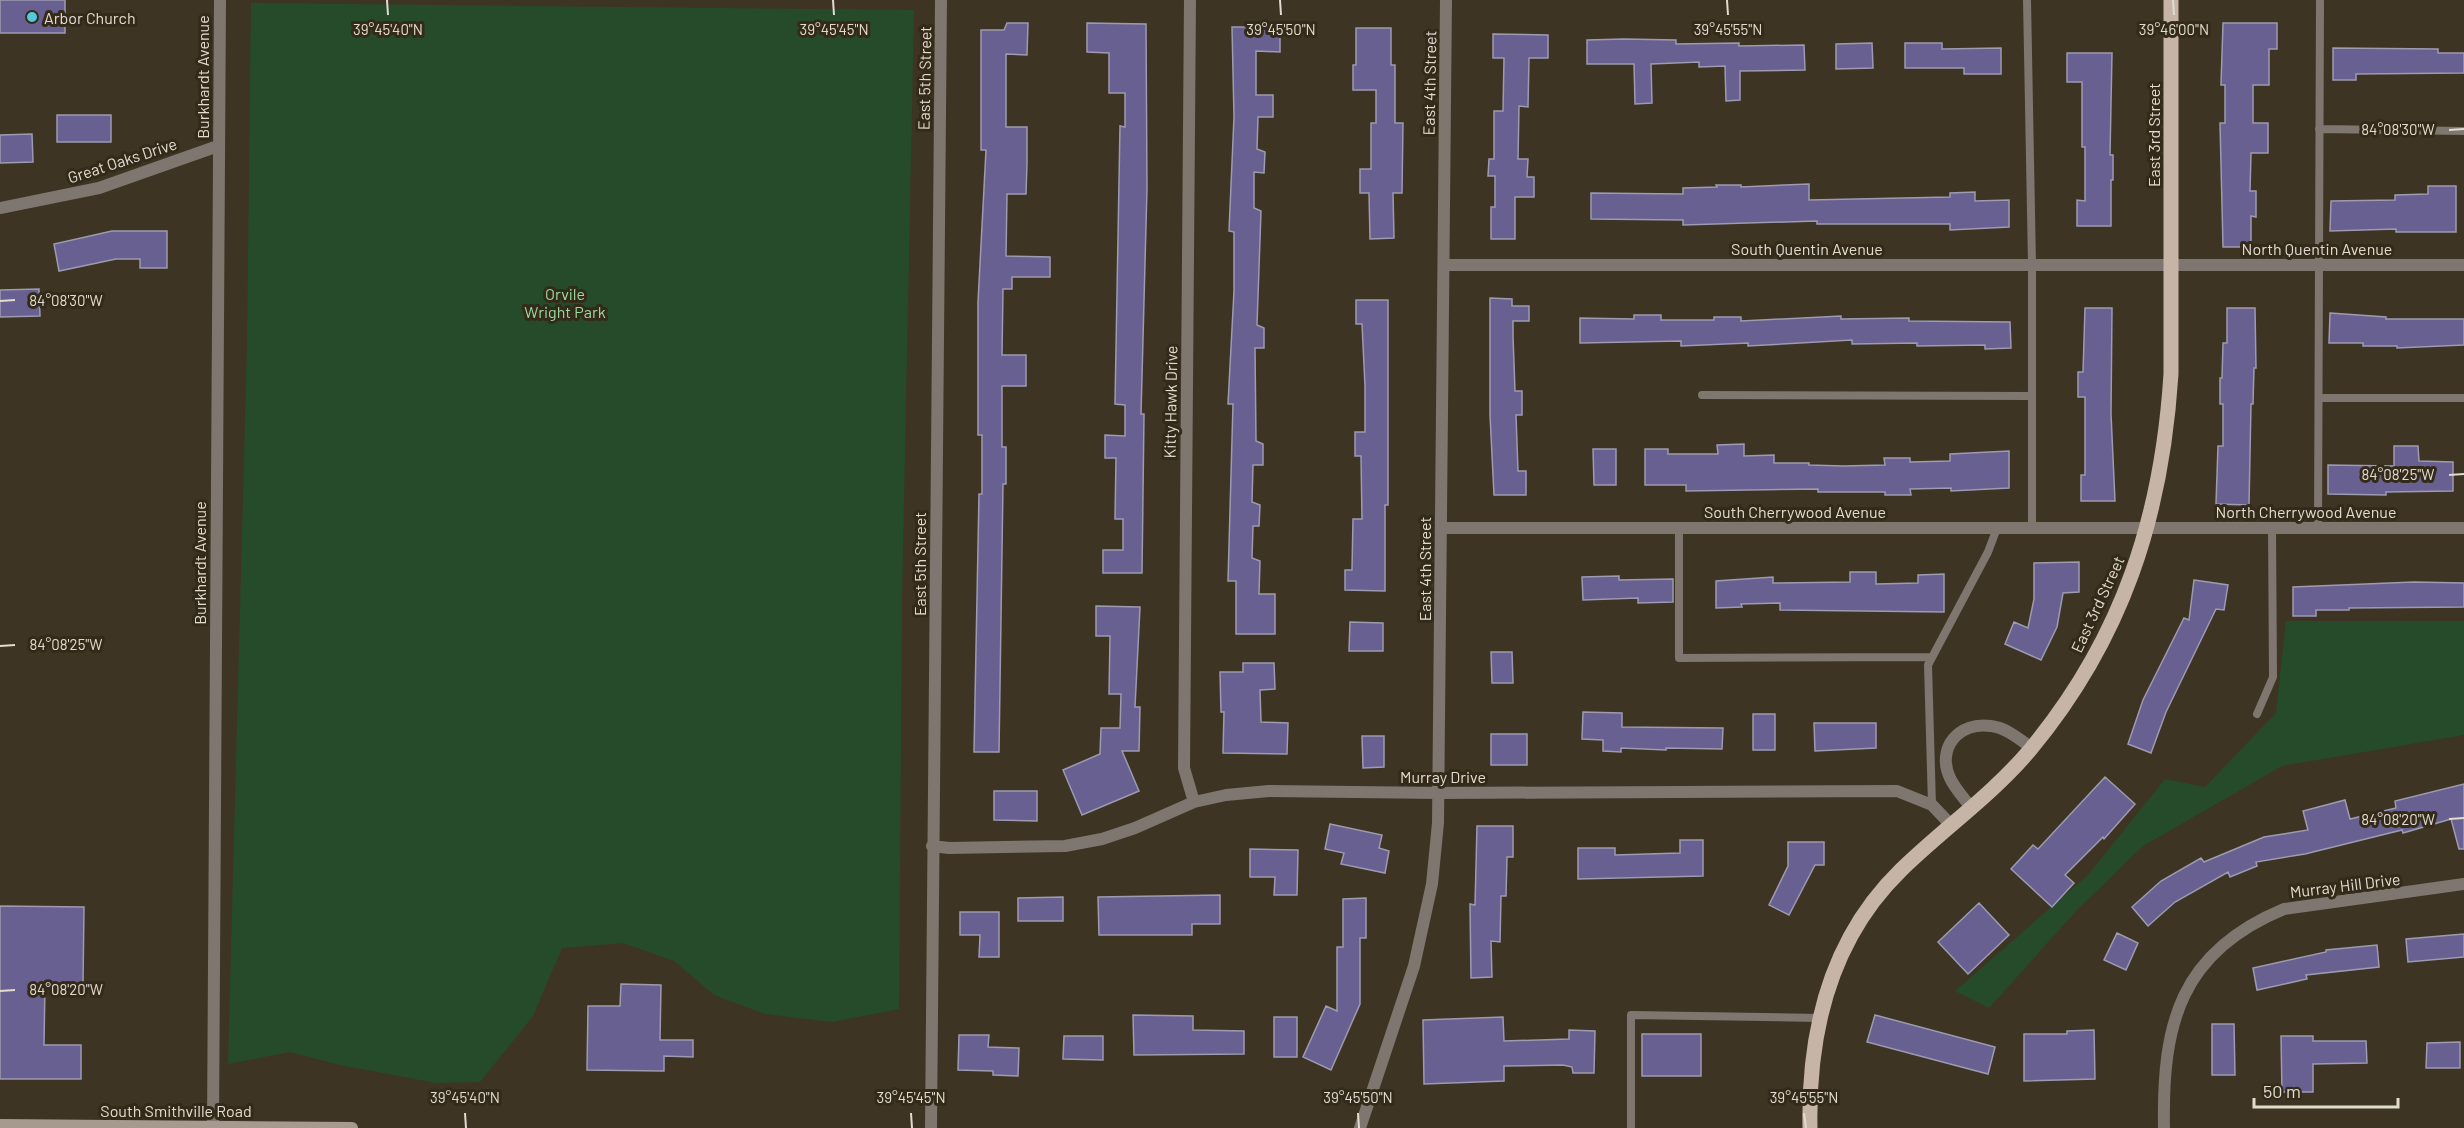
<svg xmlns="http://www.w3.org/2000/svg" width="2464" height="1128" viewBox="0 0 2464 1128" font-family="Barlow,sans-serif">
	<rect width="100%" height="100%" fill="#3e3423"/>
	<path fill="#264b2a" d="M251,3L914,10L902,599L899,1009L832,1022L765,1014L714,995L674,961L623,943L562,948L533,1016L480,1082L436,1083L340,1065L290,1052L228,1064L247,344Z
		M2286,621H2464V735L2282,766L2143,846L2077,910L1989,1008L1955,991L2088,875L2165,779L2205,787L2276,713Z"/>
	<path fill="#676091" stroke="#9c9bb0" stroke-width="1.5" d="M0,0H65V33H0Z
		M1007,23H1028L1027,55L1006,54V127H1027V163L1026,194H1007L1006,256L1050,257V277H1012V289H1003L1002,355H1026V386H1002V447H1006V484H1003L999,752H974L979,494H982V435H978V302L986,150H981V30H1004Z
		M1087,23L1146,24L1147,188L1141,414H1144L1142,573H1103V550H1123V519H1115L1116,458H1105V435L1125,436V405L1115,404L1120,126L1125,127V93H1109V53L1087,52Z
		M2223,23H2277V49H2269V85H2253V123H2268V153H2251L2250,191H2256V217L2251,216V247H2223L2220,123H2225V85H2221Z
		M1232,27H1280V52L1256,51V95H1273V117H1258L1257,149L1265,152L1264,173L1254,172V208L1261,211L1257,325L1264,328V348H1255L1256,441L1263,444V465H1253L1252,502L1260,505L1259,526H1253L1252,558L1260,561L1259,594H1275V634H1236V581H1228L1233,404H1228L1234,291V232L1229,231L1234,117Z
		M1356,28H1391V65H1395V123H1403L1402,193H1393L1394,238L1370,239L1369,193H1360V169H1371V123H1376V90H1353V65H1356Z
		M1493,34L1548,35V58H1529L1528,107L1519,106L1518,159H1528L1527,177H1534V197H1515V239H1491V207H1495V176H1488L1489,159H1494V111H1503L1504,58H1493Z
		M1624,39L1676,40V44L1739,43V46L1804,45L1805,70L1740,71V100L1726,101L1725,66L1699,67V62L1651,64L1652,103L1635,104L1634,64H1587V40Z
		M1872,43L1873,68L1836,69V44Z
		M1905,43H1942V49L2001,48V74H1964V68H1905Z
		M2333,48L2438,49V53H2464V73L2356,74V80H2333Z
		M2067,53H2112L2110,155H2113V180H2111V226H2077V200L2085,201V147H2082V82H2067Z
		M57,115H111V142H57Z
		M32,134L33,162L0,163V135Z
		M1809,184V200L1950,197V193L1975,192V201L2009,200V227L1950,230V224H1817V221L1683,225V220L1591,219V193L1683,194V188L1717,187L1716,185H1741V187Z
		M2428,186H2456V232H2396V229L2330,231L2331,201L2395,200V195L2428,194Z
		M112,231H167V268H140V259H116L59,271L54,244Z
		M39,289L40,316L0,317V290Z
		M1490,298L1512,299V306H1529V321H1513V336L1515,391H1522V415H1516L1518,471H1526V495H1494L1490,415Z
		M1356,300H1388V505H1385V591L1345,590V570H1352L1353,519H1362L1361,456H1355V432H1365V386L1362,324H1356Z
		M2085,308H2112L2111,414L2115,501H2081V475H2085V397H2078V372H2083Z
		M2227,308H2255L2256,368H2254L2253,404H2251L2249,505L2216,504L2218,446H2223V404H2220V378H2222L2223,343H2227Z
		M2330,313L2386,317V319H2464V345L2397,348V346H2363V343H2329Z
		M1634,315H1661V320H1714V317H1741V321L1841,316V319L1909,318V321L2010,322L2011,348L1985,349V345L1917,346V343L1852,344V340L1748,346V343L1681,346V341L1580,343V318L1634,319Z
		M1744,444V456L1774,455V463H1809V465L1843,466L1885,465L1884,458H1910V462L1950,461V454L2009,451V488L1951,491V488L1910,489L1911,495H1885V492H1818V489L1686,491V485H1645V449H1668V454H1718L1717,445Z
		M2394,446H2418L2419,461L2453,462V491L2386,492V495L2328,494V465L2394,466Z
		M1593,449H1616V485H1594Z
		M2079,562V592L2063,593L2057,627L2041,660L2005,644L2014,622L2028,628L2034,599V563Z
		M1850,572H1876V584L1918,583V575L1944,574V612L1780,610V603L1741,604L1742,607L1716,608V581L1773,577V583L1850,582Z
		M1619,576V580L1673,579V602L1638,603V598L1583,600L1582,577Z
		M2194,580L2228,585L2224,610L2216,609L2166,712L2151,753L2128,744L2143,700L2184,618L2189,620Z
		M2414,582L2464,583V607L2349,608V610H2316V616H2293V587Z
		M1096,606L1140,607L1135,707H1140L1139,751H1122L1139,791L1082,815L1063,770L1100,754L1101,728H1120L1121,694H1109L1110,636H1096Z
		M1350,622L1383,623V651H1349Z
		M1491,652H1512L1513,683H1492Z
		M1243,663H1274L1275,689L1260,690L1261,722L1288,723L1287,754L1223,753L1224,712H1221L1220,672H1243Z
		M1583,712L1622,713V727L1723,728L1722,749L1666,748V750L1621,748V752L1603,751V740L1582,739Z
		M1753,714H1775V750H1753Z
		M1814,723H1876V748L1815,751Z
		M1491,734H1527V765H1491Z
		M1362,736H1384V767L1363,768Z
		M2105,777L2135,804L2104,839L2103,837L2065,875L2074,883L2052,907L2011,869L2033,845L2038,849Z
		M2464,784V849H2459L2451,819L2403,833L2402,830L2305,854L2256,862L2257,866L2230,877L2228,872L2175,902L2148,926L2132,907L2161,881L2201,858L2204,862L2264,837L2308,830L2303,811L2345,800L2350,819L2396,808L2395,801Z
		M994,791H1037V821L994,820Z
		M1330,824L1382,835L1379,848L1389,851L1385,873L1341,864L1344,853L1325,849Z
		M1477,826H1513V857H1507L1506,896H1501L1500,942L1491,941L1492,977L1471,978L1470,904L1475,905Z
		M1680,840H1703V876L1578,879V848H1615V855L1680,853Z
		M1788,842H1824V865H1815L1789,915L1769,905L1788,866Z
		M1250,849L1298,850L1297,895H1274L1275,877H1250Z
		M1220,895V924H1192V935H1099L1098,897Z
		M1063,897V921H1018V898Z
		M1366,898V938H1360V1004L1331,1070L1303,1057L1326,1006L1337,1011V947H1343V899Z
		M1979,903L2009,935L1968,974L1938,942Z
		M0,906L84,907L83,985L45,984L44,1045H81V1079H0Z
		M960,912H999V957H979L980,935H960Z
		M2117,933L2138,943L2126,970L2104,960Z
		M2464,934V957L2408,962L2406,939Z
		M2377,945L2379,967L2306,975L2307,979L2257,990L2253,968L2326,952V950Z
		M621,984L661,985L660,1040H693V1057L664,1056V1071L587,1070L588,1006H620Z
		M1133,1015L1193,1016V1030L1244,1031V1054L1134,1055Z
		M1875,1015L1995,1047L1988,1074L1867,1042Z
		M1274,1017H1297V1057H1274Z
		M1503,1017L1504,1041L1569,1039V1030L1595,1031L1594,1073H1573L1572,1067L1563,1065L1504,1066V1081L1424,1084L1423,1020Z
		M2212,1024H2234L2235,1075H2212Z
		M2094,1030L2095,1079L2024,1081V1034H2067V1031Z
		M1642,1034H1701V1076H1642Z
		M959,1035H989L988,1047L1019,1048L1018,1076L993,1075V1071L958,1070Z
		M1064,1036H1103V1060L1063,1059Z
		M2281,1036H2313V1041H2366L2367,1063L2313,1064V1092H2282Z
		M2460,1042V1068H2426L2427,1043Z"/>
	<g fill="none" stroke-linecap="round" stroke-linejoin="round">
		<path stroke="#7e766f" stroke-width="8" d="M2027,0L2032,265V528
			M2319,129L2464,131
			M1702,395L2032,396
			M2319,398H2464
			M1679,527V658L1932,657
			M2318,528L2320,0
			M2257,714L2273,677L2272,528
			M1932,805L1928,665L1988,552L1997,528
			M1631,1128V1015L1820,1018"/>
		<path stroke="#7e766f" stroke-width="12" d="M1190,0L1184,768L1194,802
			M0,208L99,188L218,146
			M1444,265H2464
			M1441,528H2464
			M1972,809C1965,799 1955,789 1950,778C1936,748 1959,721 1991,726C2007,728 2019,739 2032,748
			M932,846L949,848L1065,846L1102,839L1135,828L1194,802L1226,795L1269,791L1439,793L1897,791L1932,805L1952,826
			M213,1127L220,0
			M931,1128L941,0
			M1360,1128L1414,966L1432,884L1438,823L1446,0
			M2164,1128C2162,1024 2180,952 2284,909L2464,884"/>
		<path stroke="#a69a8f" stroke-width="12" d="M0,1125L352,1128"/>
		<path stroke="#c6b5a7" stroke-width="15" d="M1810,1128C1808,1033 1830,939 1901,870C1943,829 1992,795 2030,750C2123,638 2162,516 2171,374V0"/>
	</g>
	<path fill="none" stroke="#e1dbd0" stroke-width="2" d="M387,0L388,15M833,0L834,15M1280,0L1281,15M1727,0L1728,15M2173,0L2174,15M2449,130L2464,129M0,301L15,300M2449,475L2464,474M0,646L15,645M2449,819L2464,818M0,991L15,990M465,1113L466,1128M911,1113L912,1128M1358,1113L1359,1128M1804,1113L1806,1128"/>
	<circle fill="#53cadc" stroke="#342a19" stroke-width="2" cx="32" cy="17" r="6"/>
	<g text-anchor="middle" dominant-baseline="central" stroke-width="6" stroke-linejoin="round" paint-order="stroke">
		<g font-size="16" fill="#e1dbd0" stroke="#342a19" text-anchor="start">
			<text x="44" y="17">Arbor Church</text>
		</g>
		<g font-size="16" fill="#e1dbd0" stroke="#342a19">
			<text transform="translate(202 77) rotate(-90)">Burkhardt Avenue</text>
			<text transform="translate(924 78) rotate(-89)">East 5th Street</text>
			<text transform="translate(1429 83) rotate(-89)">East 4th Street</text>
			<text transform="translate(2153 135) rotate(-90)">East 3rd Street</text>
			<text transform="translate(122 160) rotate(-18)">Great Oaks Drive</text>
			<text x="1807" y="248">South Quentin Avenue</text>
			<text x="2317" y="248">North Quentin Avenue</text>
			<text transform="translate(1170 402) rotate(-89)">Kitty Hawk Drive</text>
			<text x="1795" y="511">South Cherrywood Avenue</text>
			<text x="2306" y="511">North Cherrywood Avenue</text>
			<text transform="translate(199 563) rotate(-90)">Burkhardt Avenue</text>
			<text transform="translate(919 564) rotate(-90)">East 5th Street</text>
			<text transform="translate(1424 569) rotate(-90)">East 4th Street</text>
			<text transform="translate(2097 604) rotate(-65)">East 3rd Street</text>
			<text x="1443" y="776">Murray Drive</text>
			<text transform="translate(2345 885) rotate(-7)">Murray Hill Drive</text>
			<text x="176" y="1110">South Smithville Road</text>
		</g>
		<g font-size="16" fill="#99da9e" stroke="#342a19">
			<text x="565" y="293">Orvile<tspan x="565" dy="18">Wright Park</tspan></text>
		</g>
	</g>
	<g font-size="15" text-anchor="middle" fill="#e1dbd0" stroke="#342a19" stroke-width="6" stroke-linejoin="round" paint-order="stroke">
		<text x="388" y="35">39°45'40"N</text>
		<text x="834" y="35">39°45'45"N</text>
		<text x="1281" y="35">39°45'50"N</text>
		<text x="1728" y="35">39°45'55"N</text>
		<text x="2174" y="35">39°46'00"N</text>
		<text x="2398" y="135">84°08'30"W</text>
		<text x="66" y="306">84°08'30"W</text>
		<text x="2398" y="480">84°08'25"W</text>
		<text x="66" y="650">84°08'25"W</text>
		<text x="2398" y="825">84°08'20"W</text>
		<text x="66" y="995">84°08'20"W</text>
		<text x="465" y="1103">39°45'40"N</text>
		<text x="911" y="1103">39°45'45"N</text>
		<text x="1358" y="1103">39°45'50"N</text>
		<text x="1804" y="1103">39°45'55"N</text>
	</g>
	<path d="M2254 1098v9h144v-9" fill="none" stroke="#e1dbd0" stroke-width="3"/>
	<text x="2263" y="1098" font-size="18" fill="#e1dbd0" stroke="#342a19" stroke-width="4.5" paint-order="stroke">50 m</text>
</svg>
